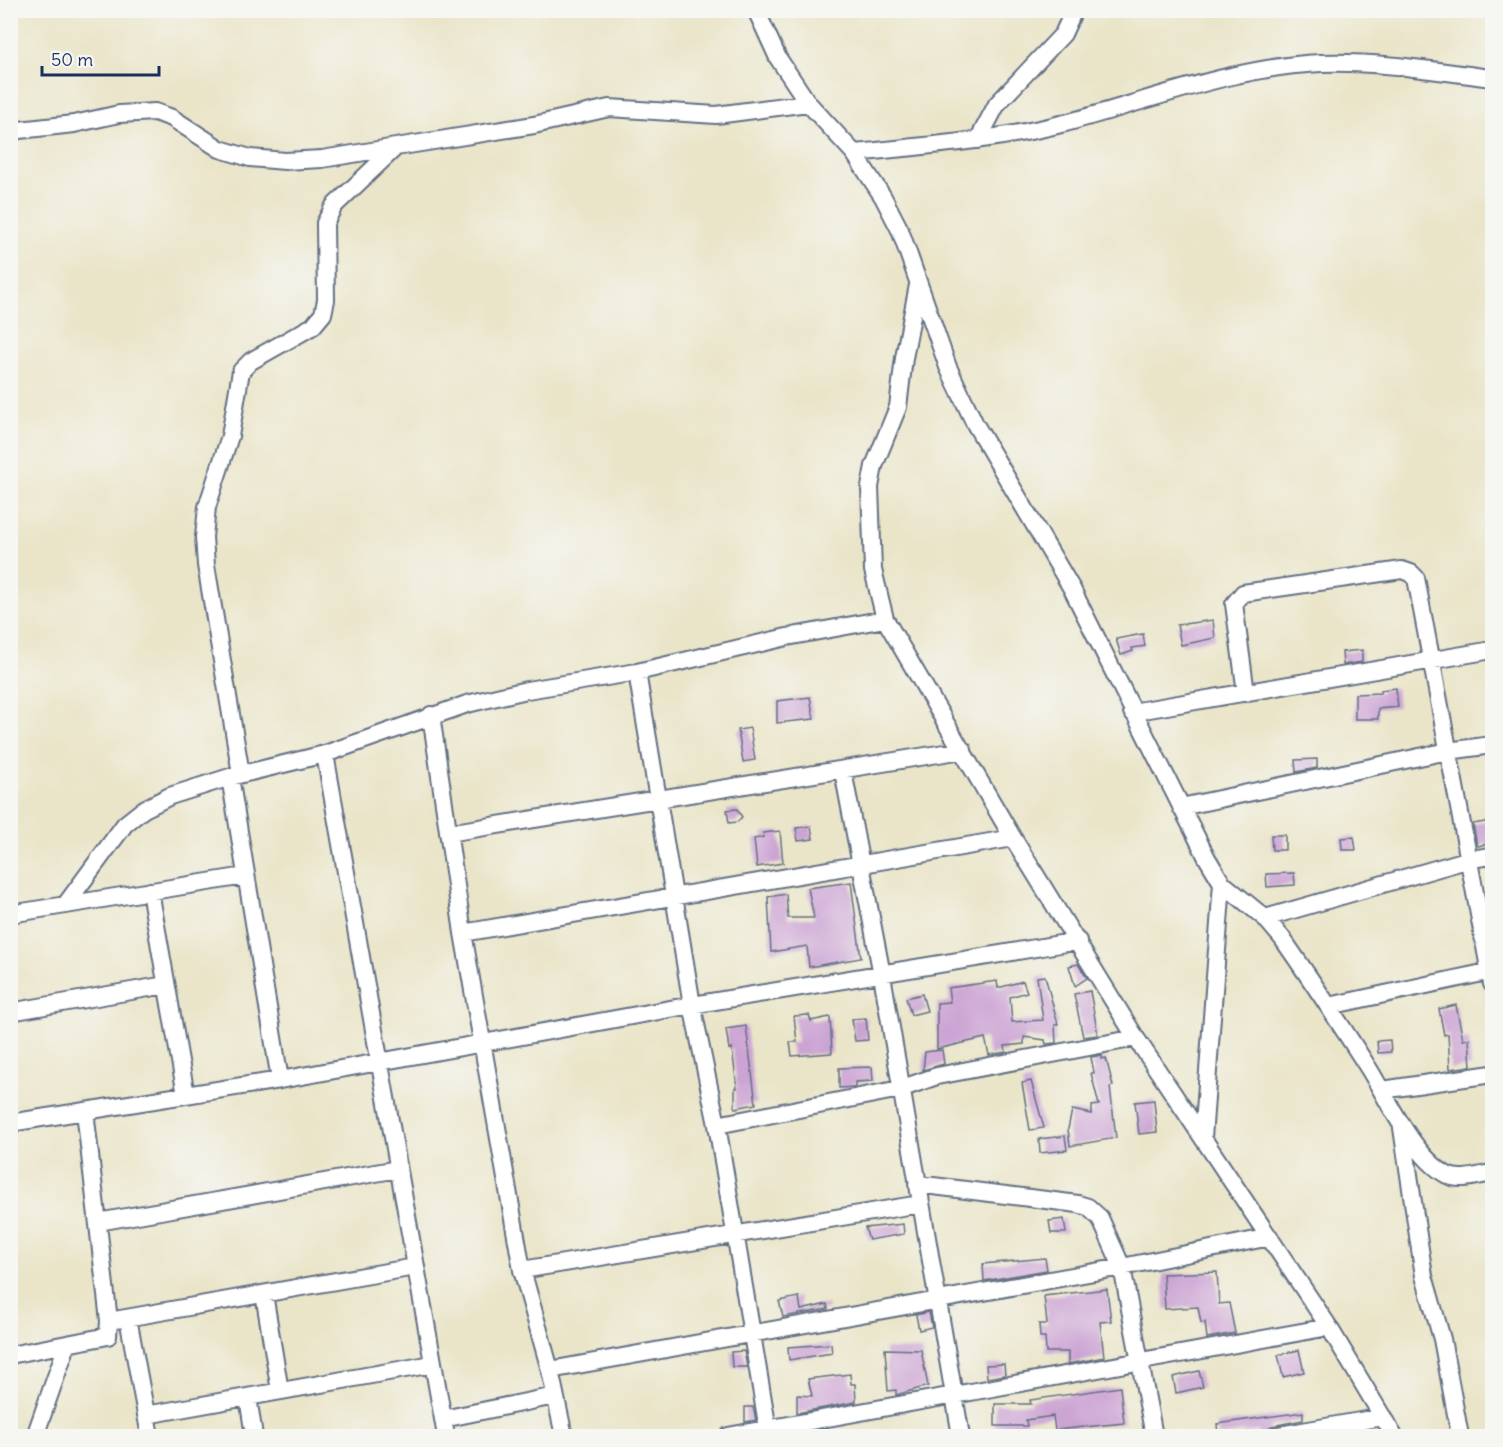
<svg xmlns="http://www.w3.org/2000/svg" width="1503" height="1447" viewBox="0 0 1503 1447" font-family="Delius,sans-serif">
	<rect width="100%" height="100%" fill="#f6f6f2"/>
	<filter id="ink" filterUnits="userSpaceOnUse"><feTurbulence type="fractalNoise" baseFrequency=".0167" numOctaves="2"/><feDisplacementMap in="SourceGraphic" scale="12" xChannelSelector="R" yChannelSelector="G"/><feConvolveMatrix kernelMatrix="1 2 1 2 8 2 1 2 1" color-interpolation-filters="sRGB"/></filter>
	<filter id="wash" filterUnits="userSpaceOnUse"><feTurbulence type="fractalNoise" baseFrequency=".008" numOctaves="4" result="noise"/><feDisplacementMap in="SourceGraphic" scale="24" xChannelSelector="R" yChannelSelector="G"/><feGaussianBlur stdDeviation="1.35" result="paint"/><feColorMatrix in="noise" values="0 0 0 0 0 0 0 0 0 0 0 0 0 0 0 0 0 1.4 0 .05"/><feComposite in="paint" operator="in"/></filter>
	<g filter="url(#wash)">
		<rect width="100%" height="100%" fill="#eae5c9"/>
		<g id="blocks">
			<path fill="#cca4d4" d="M1213,620L1215,638L1181,645L1177,625Z
				M1143,634L1145,646L1132,648L1133,651L1121,655L1116,639Z
				M1362,650V662L1343,665L1342,652Z
				M1396,688L1398,707L1378,709V719H1355V694L1381,693V690Z
				M810,697L814,719L777,723V701Z
				M750,728L755,760L743,762L738,730Z
				M1317,759V768L1296,772L1295,760Z
				M737,809L742,817L737,822L729,823L727,810Z
				M1491,821L1492,843L1477,846L1473,824Z
				M811,826L813,839L798,841L796,828Z
				M780,831L783,863L757,867L754,839L764,837L763,833Z
				M1271,835H1285V850H1272Z
				M1354,837L1356,850H1342L1341,838Z
				M1294,873L1295,885L1267,887L1266,874Z
				M851,882L861,958L809,967L807,946L771,952L768,897L786,894L788,918H814L808,888Z
				M1078,964L1087,978L1075,986L1069,966Z
				M1045,976L1058,1024L1055,1025L1056,1043L1046,1044L1045,1040L1024,1037V1044L1005,1046L1006,1052L989,1055L985,1038L937,1049V1003L950,1002L948,988L997,981L998,988L1023,981L1027,992L1010,997L1012,1022L1043,1020L1037,977Z
				M1090,991L1098,1035L1083,1037L1074,994Z
				M922,994L927,1011L911,1015L906,998Z
				M1456,1005L1463,1040L1469,1039L1471,1066L1450,1069L1448,1034L1444,1035L1439,1009Z
				M809,1015L811,1021L830,1017L832,1053L792,1056L790,1042H797L794,1016Z
				M866,1018L868,1040L855,1041L852,1019Z
				M746,1026L756,1104L735,1108V1088H737L732,1048L729,1049L726,1029Z
				M1390,1040L1391,1052L1378,1053L1377,1041Z
				M942,1050L944,1064L923,1070L925,1052Z
				M1102,1055V1059L1106,1058L1113,1086L1110,1087L1116,1138L1070,1146L1068,1129L1072,1110L1092,1114V1106L1099,1105L1091,1073H1094L1091,1057Z
				M872,1067L873,1081L855,1082V1087L839,1088V1068Z
				M1031,1081L1044,1128L1030,1130L1022,1083Z
				M1154,1100L1157,1132L1139,1134L1135,1102Z
				M1065,1136L1067,1150L1040,1153L1039,1139Z
				M1064,1219L1066,1233H1051L1049,1221Z
				M903,1224L904,1234L869,1240L865,1228Z
				M1045,1258L1047,1270L984,1281L983,1264Z
				M1217,1272L1219,1304L1229,1303L1235,1333L1207,1338L1205,1322L1201,1323L1198,1307L1165,1309L1163,1274Z
				M1107,1289L1111,1321L1100,1322L1104,1357L1068,1364V1352H1046L1045,1337H1040L1039,1324H1047L1044,1296Z
				M799,1297L801,1310L827,1304L828,1309L783,1317L779,1301Z
				M929,1312L932,1327L919,1330L916,1315Z
				M831,1344L832,1353L789,1360L788,1347Z
				M885,1349L921,1350L928,1386L896,1395V1390L888,1391Z
				M1299,1350L1304,1372L1283,1377L1278,1355Z
				M744,1351L747,1367H732L731,1352Z
				M1004,1364L1005,1375L987,1378L986,1365Z
				M1199,1371L1203,1387L1176,1393L1173,1377Z
				M850,1374L851,1384H855L856,1402L797,1413V1395L812,1396L808,1379Z
				M1120,1387L1124,1423L1055,1430L1053,1416L1026,1420L1027,1426H995V1404H1031L1030,1400Z
				M745,1407H753L756,1420L745,1422Z
				M1303,1412V1420L1272,1426L1264,1435L1259,1436L1258,1431L1218,1436L1217,1424Z
				M828,1428L830,1437H798V1434Z"/>
		</g>
	</g>
	<g filter="url(#ink)">
		<use href="#blocks" fill-opacity="0" stroke="#636f83" stroke-width="1.5"/>
		<g fill="none" stroke-linecap="round" stroke-linejoin="round">
			<g stroke="#636f83" stroke-width="20">
				<path id="minor" d="M756,10L778,58L808,103L854,153L883,197L900,230L948,367L975,424L1072,589L1207,858L1222,883L1265,918L1282,938C1312,981 1341,1025 1369,1069C1388,1100 1414,1157 1447,1175C1460,1182 1479,1175 1492,1173
					M10,131L74,124L119,114L155,112L172,118L220,149L250,158L285,161L322,159L396,147L534,125L609,108L716,115L808,103
					M978,140L997,104L1063,34L1074,10
					M854,153C924,146 996,141 1065,123C1149,101 1233,67 1321,63C1378,61 1436,71 1492,78
					M918,285L904,358L898,407L874,466L870,487L873,570L885,619L1013,838L1136,1038L1329,1327L1394,1436
					M637,672L692,1005L717,1125L769,1436
					M1246,693L1234,604L1243,593L1402,570L1411,573L1416,578L1492,984
					M1132,712L1492,650
					M431,715L463,933L522,1270L550,1370L564,1436
					M325,754L446,1436
					M843,771L882,975L961,1436
					M241,774L206,565L204,537L207,507L230,436L241,371L251,361L313,326L323,314L326,300L325,223L334,206L396,147
					M230,777L280,1080
					M1181,807L1448,751L1492,745
					M448,833L963,750
					M150,891L186,1095
					M66,904L125,824L144,809L170,796L230,777L325,754L467,704L527,690L637,672L787,637L885,619
					M10,914L245,876
					M1265,918L1470,859L1492,856
					M463,933L1013,838
					M1329,1006L1492,971
					M10,1012L166,985
					M1382,1090L1492,1074
					M10,1123L280,1080L692,1005L1078,941
					M717,1125L900,1089L937,1076L1136,1038
					M1402,1128L1424,1276L1442,1339L1460,1436
					M1203,1138L1222,883
					M917,1184L1078,1204L1088,1207L1100,1218L1122,1267L1154,1436
					M98,1222L398,1169
					M522,1270L920,1204
					M264,1294L280,1391
					M128,1318L150,1436
					M109,1321L415,1267
					M10,1355L108,1336L109,1321L85,1111
					M550,1370L1122,1267L1270,1237
					M248,1397L254,1436
					M146,1415L433,1364
					M443,1419L555,1396
					M35,1436L67,1345
					M728,1436L1329,1327
					M1274,1436L1383,1417"/>
			</g>
			<use href="#minor" stroke="#fff" stroke-width="16"/>
		</g>
	</g>
	<rect width="1503" height="1447" fill="none" stroke="#f6f6f2" stroke-width="36"/>
	<path d="M42 66v9h117v-9" fill="none" stroke="#1b2f5e" stroke-width="3"/>
	<text x="51" y="66" font-size="18" fill="#1b2f5e" stroke="#f6f6f2" stroke-width="4.5" paint-order="stroke">50 m</text>
</svg>
